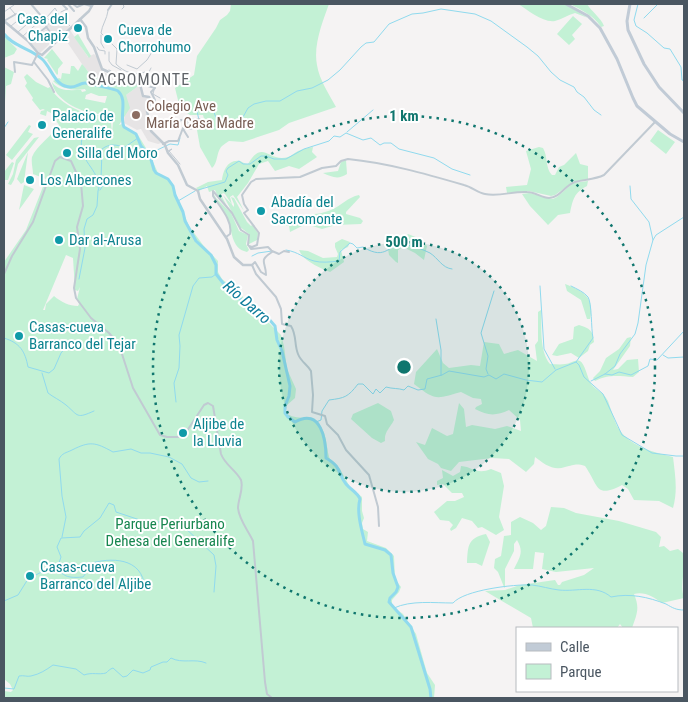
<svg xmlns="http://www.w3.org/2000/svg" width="688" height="702" viewBox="0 0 688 702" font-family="'Roboto Condensed',sans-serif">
	<rect width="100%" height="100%" fill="#f5f3f3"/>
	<path fill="#e6e4e5" d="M58,15L70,27L61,36L59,35L40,53L30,42L46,29L53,36L46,26Z
		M70,30L88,57L94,54L97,57L101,69L107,74L126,80L123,82H119L102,80L92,76L82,64L65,39L62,37Z
		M140,85L143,97L148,98L150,103L147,107L146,113L150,131L161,143L158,144L148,141L141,129L137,130L124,123L126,95Z"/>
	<path fill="#c3f1d5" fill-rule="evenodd" d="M231,4H329C323,21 313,45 317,65C319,79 329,94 336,107L289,123L279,130L243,142L229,141C226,143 223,145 221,147C216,154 218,163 212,168L200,147L197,130L203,126L205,122L203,115H190L180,108L175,88L194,75L197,56L216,28L220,20L227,15L230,11Z
		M518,4H565L588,18L575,13C568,15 562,19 555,21C543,23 528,10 518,4Z
		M570,4H587C592,12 601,18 604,26L601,27C593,15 583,11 570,4Z
		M573,16L582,24L572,35L575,39L569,45L557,34Z
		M78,34L91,56L89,58L74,37Z
		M4,36L17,49L14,54L4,58V61Z
		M52,49L63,63L58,69V74L57,75L47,60L48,59L44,58Z
		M82,64C86,68 89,74 94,77C101,81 114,82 123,82L126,80L140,85L126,95L130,108L119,125L122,124L126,128L138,135L149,153L158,173L168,179L172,185L189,226L203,245L218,261V272L222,279L236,290L281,335L284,346L287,369L296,389L295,398L286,406L284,410C293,423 310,413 319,424C329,437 325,449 331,462L340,469L350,487L362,497V511L364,518L362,523L363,529L368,532L367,541L386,548L394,556L395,579L401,587L399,592L392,600V606L403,614L416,634L427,673L435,685L434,698H4V691L11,692L13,690L10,684L4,679V262L26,230L46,179L33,174C33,169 31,163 32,157C36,146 52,136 59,125L51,113L47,111L46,116L40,114L41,111L45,110L43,109L40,110L32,100L33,98L25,86L27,83L24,77L27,74L36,82L48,88L50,87C58,102 79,113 96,115C100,115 104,115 108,115L111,122L112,133L113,122L109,113C105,113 101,114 96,114C80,112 54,99 52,82C59,92 70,90 81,90L82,92L86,91L85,89C75,91 61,89 53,81L59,78L61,79L62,73L70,74L71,66H74L78,71ZM91,93L99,96H107L105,103L85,99L86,95ZM66,255L73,258L75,290L78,291L80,287L77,299L79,304L78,306C69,306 61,302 54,296L46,304L45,310H43Z
		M4,67L14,72L11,84L6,86L5,102L4,104Z
		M29,125L31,126L28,132L33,134L12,160L6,155Z
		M658,130L675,142L666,154L650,141Z
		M39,137L18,164L14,180L11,185L8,184L13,174L16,160L34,138Z
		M313,147L312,152L317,157L299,169L289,166L275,171L268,161L259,164L248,183L237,197L244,211L233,195L230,197L232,205L225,194L223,193L221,195L228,208L218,197L215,190L209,192L207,186L199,191L196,188L208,182L222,180C223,172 227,159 240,161C243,162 245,164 248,164C263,138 269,163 288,157C291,156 294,153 298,151C302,149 308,148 313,147Z
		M539,147L543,148C548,156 545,168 552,175H555L559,167L564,165L576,153L580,164L588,166V179L573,182L555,195L551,196L529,191L507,193L506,187L527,185L531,169L526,151Z
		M28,152L24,182L21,184L17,179Z
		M346,160L347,174C338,180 332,177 323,173L338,171L341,162Z
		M12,162L14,163L8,180H4V172Z
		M588,181L587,186C574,193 573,199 570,213L558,215L548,225L530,206L522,194L529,193L553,199L557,197L573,183Z
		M24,185L34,189L19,210Z
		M213,193L216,198L231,213L239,231L248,235L246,244L249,250L247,252C230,248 233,230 227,217C224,210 218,203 214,197Z
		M223,195L234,207V204L231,197L234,198L247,222L251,226L252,225L258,233L257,240L249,244V234L240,227Z
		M359,195L360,197L346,212V214L360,218L363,221L361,224L336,225L322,229L306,224L290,232L289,226L279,225L278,222C296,211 312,218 331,210C341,206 348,197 359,195Z
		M408,234L418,238L427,246L424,260L415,253L403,247L398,250V263L396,262L389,255L388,249L394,242H401Z
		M342,239L350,242L348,247L341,250L344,262L330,272C320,268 303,261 299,250L308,251L323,258L337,257L338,254L335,247V243Z
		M565,284C583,291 595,297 590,319H587L581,300L567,291Z
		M541,310C542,326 539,351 550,364C555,364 560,365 565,364C570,364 575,359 580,361C585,364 587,376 590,382C594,390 602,390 608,401C611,409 613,418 617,426C628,446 652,452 673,457C675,474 678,491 673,508L659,501L634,500L628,489L622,485C595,499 599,486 585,466C576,463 574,465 565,467C553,471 544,464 535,457L534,464L526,472L509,459L492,458L459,462L451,471L441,468L438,464L428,459L416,442L425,445L432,428L447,436L453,434L459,403L464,409L466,427L472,425L495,429L507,426L521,431L520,420L509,410C496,416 488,416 475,409L476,407L482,404L481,399L473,398L461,392C436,399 436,401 414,384L416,372L437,349L443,363L449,368L471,365L480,366L484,342L499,344L504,354L518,350L537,361L535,345L538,341V312Z
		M579,325C590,328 593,331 594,342L590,345L588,351L579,358L571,353L557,356L552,355L559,344L573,339L574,327Z
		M631,337L630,346L613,370L618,369L627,360L638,359L639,372L633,377C619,376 608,374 595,381L593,378L600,371L606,358L619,349L627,338Z
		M378,403L391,411L394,420C390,428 384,432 385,441L381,443L372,438L351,419L353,414Z
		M461,466C473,467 477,475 491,469L501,473L504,486L499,517L504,530L496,535L482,527L478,528L472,521L462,518L456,528L451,531L450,529L453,525L449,521L440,520L434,512L447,501H455L464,497L462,493H452L443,484L437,485V481L443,478L442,470L453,476L460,472Z
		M551,507L564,508L576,513L619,521L656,532L661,537L659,547L664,546L670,551L678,549L683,553C687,568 679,583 684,598L662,603C654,597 644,591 634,594C640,608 637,614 632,628H623L620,624L617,628H533L531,618L485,591L505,590L520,585L555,580L558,585H560L562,582L584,575L594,568L556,572L542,569L544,553L535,552L533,569H514C520,557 524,552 517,540L514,544V551L505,569V588L504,587L498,572L494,568L495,559L501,556L504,536L511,535V522L520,517L533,523L541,530L546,526Z
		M486,534L490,542L482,566L476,563H467C468,547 467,538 486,534Z"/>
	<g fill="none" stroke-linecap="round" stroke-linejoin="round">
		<path stroke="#90daee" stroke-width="1" d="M638,4L634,20L636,26L647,33L664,48L670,49L681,67L682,80L684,81
			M644,18L658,4
			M198,126L200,125L197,111L204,105L212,106L217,121L227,124L243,117L248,108L254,104L266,101H280L297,91L312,88L328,80L340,70L361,47L366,43L374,42L389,24L412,14L423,13L441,9L475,14L491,21L527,47L538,56L551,72L560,80L574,87L577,92L584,97L594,110L601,115
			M4,128L8,122
			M57,129L82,138C77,161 100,169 98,187
			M347,132L373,110
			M144,149L155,151L170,144L178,145L180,138
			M100,190L104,184
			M198,190L225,182L228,175L226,171L228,168L239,161L243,164H250L261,156H266L274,159H286L304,149L329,141L334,136L340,137L346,133L363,140L371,138L380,145L384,143H391L399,149L434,158L452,169L470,175
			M178,201L195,191
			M653,240L656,235L684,217
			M286,250C299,252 303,258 314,261C321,263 331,262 339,261L340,252L350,243L353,244L357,248L363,247C388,262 387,242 407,245C414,246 424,250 430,253C438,258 442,268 452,269
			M252,256L258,253L272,251
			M79,279L85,248L84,229L87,219L93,215L97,206L98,191L101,180L102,149C110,143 116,145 125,147L138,138
			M540,286L544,349L555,369
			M571,286C577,289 584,292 588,297C592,303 591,329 593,338L576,362
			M436,319L441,350V375
			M4,338C20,343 25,351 28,367L49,373L54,369L61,353L70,343
			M663,355L668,358L684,357
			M42,373L48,393C53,397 60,400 66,405C79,416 76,419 94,411
			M488,374L486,369L488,356L481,333L494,291
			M605,374L612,375L619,372L631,375L648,366L650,359L657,360L684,331
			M591,381L605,374L615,366L620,354L635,334L638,323L646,265L653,240L649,222L631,199L630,186
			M176,402L174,383L179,368L180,346L179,335L193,286L199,278L212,277L216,274
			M316,422L321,420L322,411L329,400C345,398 348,397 358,384H363L373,394L376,389L380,393L386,387C393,389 398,388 404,390L408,386L418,390L425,389L427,379L442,375L449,371L484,377L489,375L496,379L504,374L526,380L542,382L556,370L576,362L579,365L584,377L603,394L622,435L652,453L676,456H684
			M62,537L66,517L62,496L59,459C62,453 66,453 72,450C90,441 95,442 113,452L131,449L141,453H150L169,457L182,464L191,478L199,482L208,481
			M50,568C67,573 61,579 83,577L86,573L85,565C105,558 138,555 144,582
			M4,601L18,595L28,579L59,563L61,557L57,547L61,538L80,537L84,531L100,518L109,503L114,505L116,512L152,524L165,520L183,526L214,555L216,566L214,592
			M394,608C411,600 434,603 453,603C464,590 514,584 532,585C541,586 550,589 559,590C577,592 596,584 611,597C630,593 648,597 666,604C673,608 676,610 684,610
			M4,688L14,689L19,676C24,675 27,677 31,676C40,674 46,670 53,665L76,669L84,675C92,672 99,675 106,673C108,671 110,669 113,668L123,677L127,676L133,670L143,673L150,670L151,667L163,662H167L171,658C182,664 195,658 206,663"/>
		<path stroke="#90daee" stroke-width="3" d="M4,34C14,47 30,48 42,59C52,68 54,86 70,87C75,88 80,83 85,83C88,83 117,90 118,91C128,100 119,116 124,127L136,134L141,146L150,156L154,170L156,173L168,179L173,186L175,195L183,212L185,221L196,241L211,255L216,265V274L223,283L233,289L239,298L246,304L268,318L275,326L277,340L282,351L290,386L289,396L285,406V413L288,417L295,422C321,407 326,440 326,458C343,468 337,473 346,484C351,490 357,492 360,499C356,512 362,531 365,544L385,550L391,555L393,573L398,587L396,592L390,598L389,602L411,627L430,689L431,698"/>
		<path stroke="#c1cad2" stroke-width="1" d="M4,5L5,4
			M10,8L15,14
			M122,9L124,7L123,4
			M108,11C107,19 102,25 101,33L117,49L116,64C124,72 134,76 145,72L147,74
			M4,12L14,5
			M61,12L67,9
			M46,17L51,22L46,26L44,19Z
			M47,17L55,8L59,15L70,26
			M11,26L26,14
			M18,32L34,18
			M101,35V43L104,48
			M23,36L41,20
			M97,47L99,50L105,51V54
			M109,52V61L112,65L121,70
			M127,65L137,69L147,60L152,52
			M109,70L111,71
			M149,72L151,68
			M122,73L126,75
			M154,90L153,94L160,98
			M168,151L172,149L169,151L180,164"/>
		<path stroke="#c1cad2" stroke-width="2" d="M31,4L42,17L47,28L54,37
			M62,4L67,9
			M68,4L74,11
			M73,4L77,7L84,4L91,6
			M108,10L112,4
			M4,21L16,14
			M29,41L45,28
			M34,62L48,80L54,92
			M15,72L14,62L32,65L38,53
			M147,74L148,86L155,88L151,92L155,100L154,102H151
			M187,120L188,125L186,124L189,129
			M175,127L181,120L200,119
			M183,129L188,137
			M163,144L169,141H178L183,128L189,129L197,127
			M226,237L230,234C233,221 220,207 213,196V191L232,213L241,230L249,235L248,245
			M249,246L252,247L257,245L259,233L244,213L248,210L244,204L242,195L251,182L256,179L300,177L322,168L336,166L341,161L348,159C388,163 426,174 464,185C472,187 478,193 485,194C499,197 513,191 527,192C535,192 542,198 549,198C560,198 565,185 575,182C585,179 594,180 604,175L655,122
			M249,246L251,249L268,247L271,250L272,252C258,261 266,262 266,275L261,272L255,262L252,265L256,274L276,297L281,309L282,324L291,326C297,336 294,344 298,354C301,362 307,364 311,371L313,395L312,412L325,416L327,424L338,435L346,450L369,475L378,507L379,526
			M272,251L279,254L284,251L289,252
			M4,274L12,256L33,222L55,161L60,157L71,161L81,183L83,206L77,227L80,249L74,288L76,298L91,318L109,333L115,340L121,351L133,388L160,435L167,437H183L204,405L208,403L213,406L221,454C225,465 236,470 241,480C244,489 238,499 238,508C239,520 248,530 253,541L265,682L267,694L272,698"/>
		<path stroke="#c1cad2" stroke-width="2.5" d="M80,19L86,27L88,38L94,47L102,69L135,84H140L143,96L149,97L151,102L147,111L151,131L165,145L168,153L178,165L187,185L198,191L200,199L227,239L234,257L243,265H252
			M4,21L28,41L38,53L42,55L89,11L93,4"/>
		<path stroke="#c1cbd6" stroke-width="3" d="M566,4L588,16L600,28L617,59L633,98L637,106L670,134L684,142
			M630,4L627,21L628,30L644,64L659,87L684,113"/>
	</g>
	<circle cx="404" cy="367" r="125" fill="#0f766e" fill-opacity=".12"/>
	<g fill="none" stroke="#0f766e" stroke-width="2.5" stroke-dasharray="2.5 5">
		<circle cx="404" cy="367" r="125"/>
		<circle cx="404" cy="367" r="251"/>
	</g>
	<g fill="#0f9aa8" stroke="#fff" stroke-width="2">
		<circle cx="78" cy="28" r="5"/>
		<circle cx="108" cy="39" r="5"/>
		<circle cx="42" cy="125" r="5"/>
		<circle cx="67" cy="153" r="5"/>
		<circle cx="30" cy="180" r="5"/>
		<circle cx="261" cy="211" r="5"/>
		<circle cx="59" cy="240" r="5"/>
		<circle cx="19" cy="336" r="5"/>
		<circle cx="183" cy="433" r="5"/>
		<circle cx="30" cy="576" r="5"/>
	</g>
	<circle fill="#8d6e63" stroke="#fff" stroke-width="2" cx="136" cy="115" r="5"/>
	<g text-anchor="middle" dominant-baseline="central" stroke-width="4" stroke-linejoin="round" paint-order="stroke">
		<g font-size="15" fill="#0d838f" stroke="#fff" text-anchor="start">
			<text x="68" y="19" text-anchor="end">Casa del<tspan x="68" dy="17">Chapiz</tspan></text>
			<text x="118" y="30">Cueva de<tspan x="118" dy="17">Chorrohumo</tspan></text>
			<text x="52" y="116">Palacio de<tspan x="52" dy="17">Generalife</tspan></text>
			<text x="77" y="153">Silla del Moro</text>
			<text x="40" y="180">Los Albercones</text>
			<text x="271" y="202">Abadía del<tspan x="271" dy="17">Sacromonte</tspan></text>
			<text x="69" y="240">Dar al-Arusa</text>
			<text x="29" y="327">Casas-cueva<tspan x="29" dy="17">Barranco del Tejar</tspan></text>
			<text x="193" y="424">Aljibe de<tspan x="193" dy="17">la Lluvia</tspan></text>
			<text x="40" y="567">Casas-cueva<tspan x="40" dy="17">Barranco del Aljibe</tspan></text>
		</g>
		<g font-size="15" fill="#785e54" stroke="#fff" text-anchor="start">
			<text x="146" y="106">Colegio Ave<tspan x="146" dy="17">María Casa Madre</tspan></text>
		</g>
		<g font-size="15" fill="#17864f" stroke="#fff">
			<text x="170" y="524">Parque Periurbano<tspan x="170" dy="17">Dehesa del Generalife</tspan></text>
		</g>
		<g font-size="16" letter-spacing="1" fill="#5f6368" stroke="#fff">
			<text x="139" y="79">SACROMONTE</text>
		</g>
		<g font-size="16" font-style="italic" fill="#0c7c9b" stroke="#fff">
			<text transform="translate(247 302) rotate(41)">Río Darro</text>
		</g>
	</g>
	<circle cx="404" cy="367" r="8" fill="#0f766e" stroke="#fff" stroke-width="2.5"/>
	<g font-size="15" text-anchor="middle" font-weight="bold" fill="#0f766e" stroke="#fff" stroke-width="4" stroke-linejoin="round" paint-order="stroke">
		<text x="404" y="121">1 km</text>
		<text x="404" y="247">500 m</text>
	</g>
	<rect width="688" height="702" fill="none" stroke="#4a5661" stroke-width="10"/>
	<rect x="516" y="627" width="162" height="65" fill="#ffffff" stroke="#b7bbc0"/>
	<rect x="526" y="643" width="25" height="8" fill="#c1cbd6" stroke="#b7bbc0"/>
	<text x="560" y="652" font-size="15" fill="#4a5661">Calle</text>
	<rect x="526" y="664" width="25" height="15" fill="#c3f1d5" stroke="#b7bbc0"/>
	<text x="560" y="677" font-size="15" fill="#4a5661">Parque</text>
</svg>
